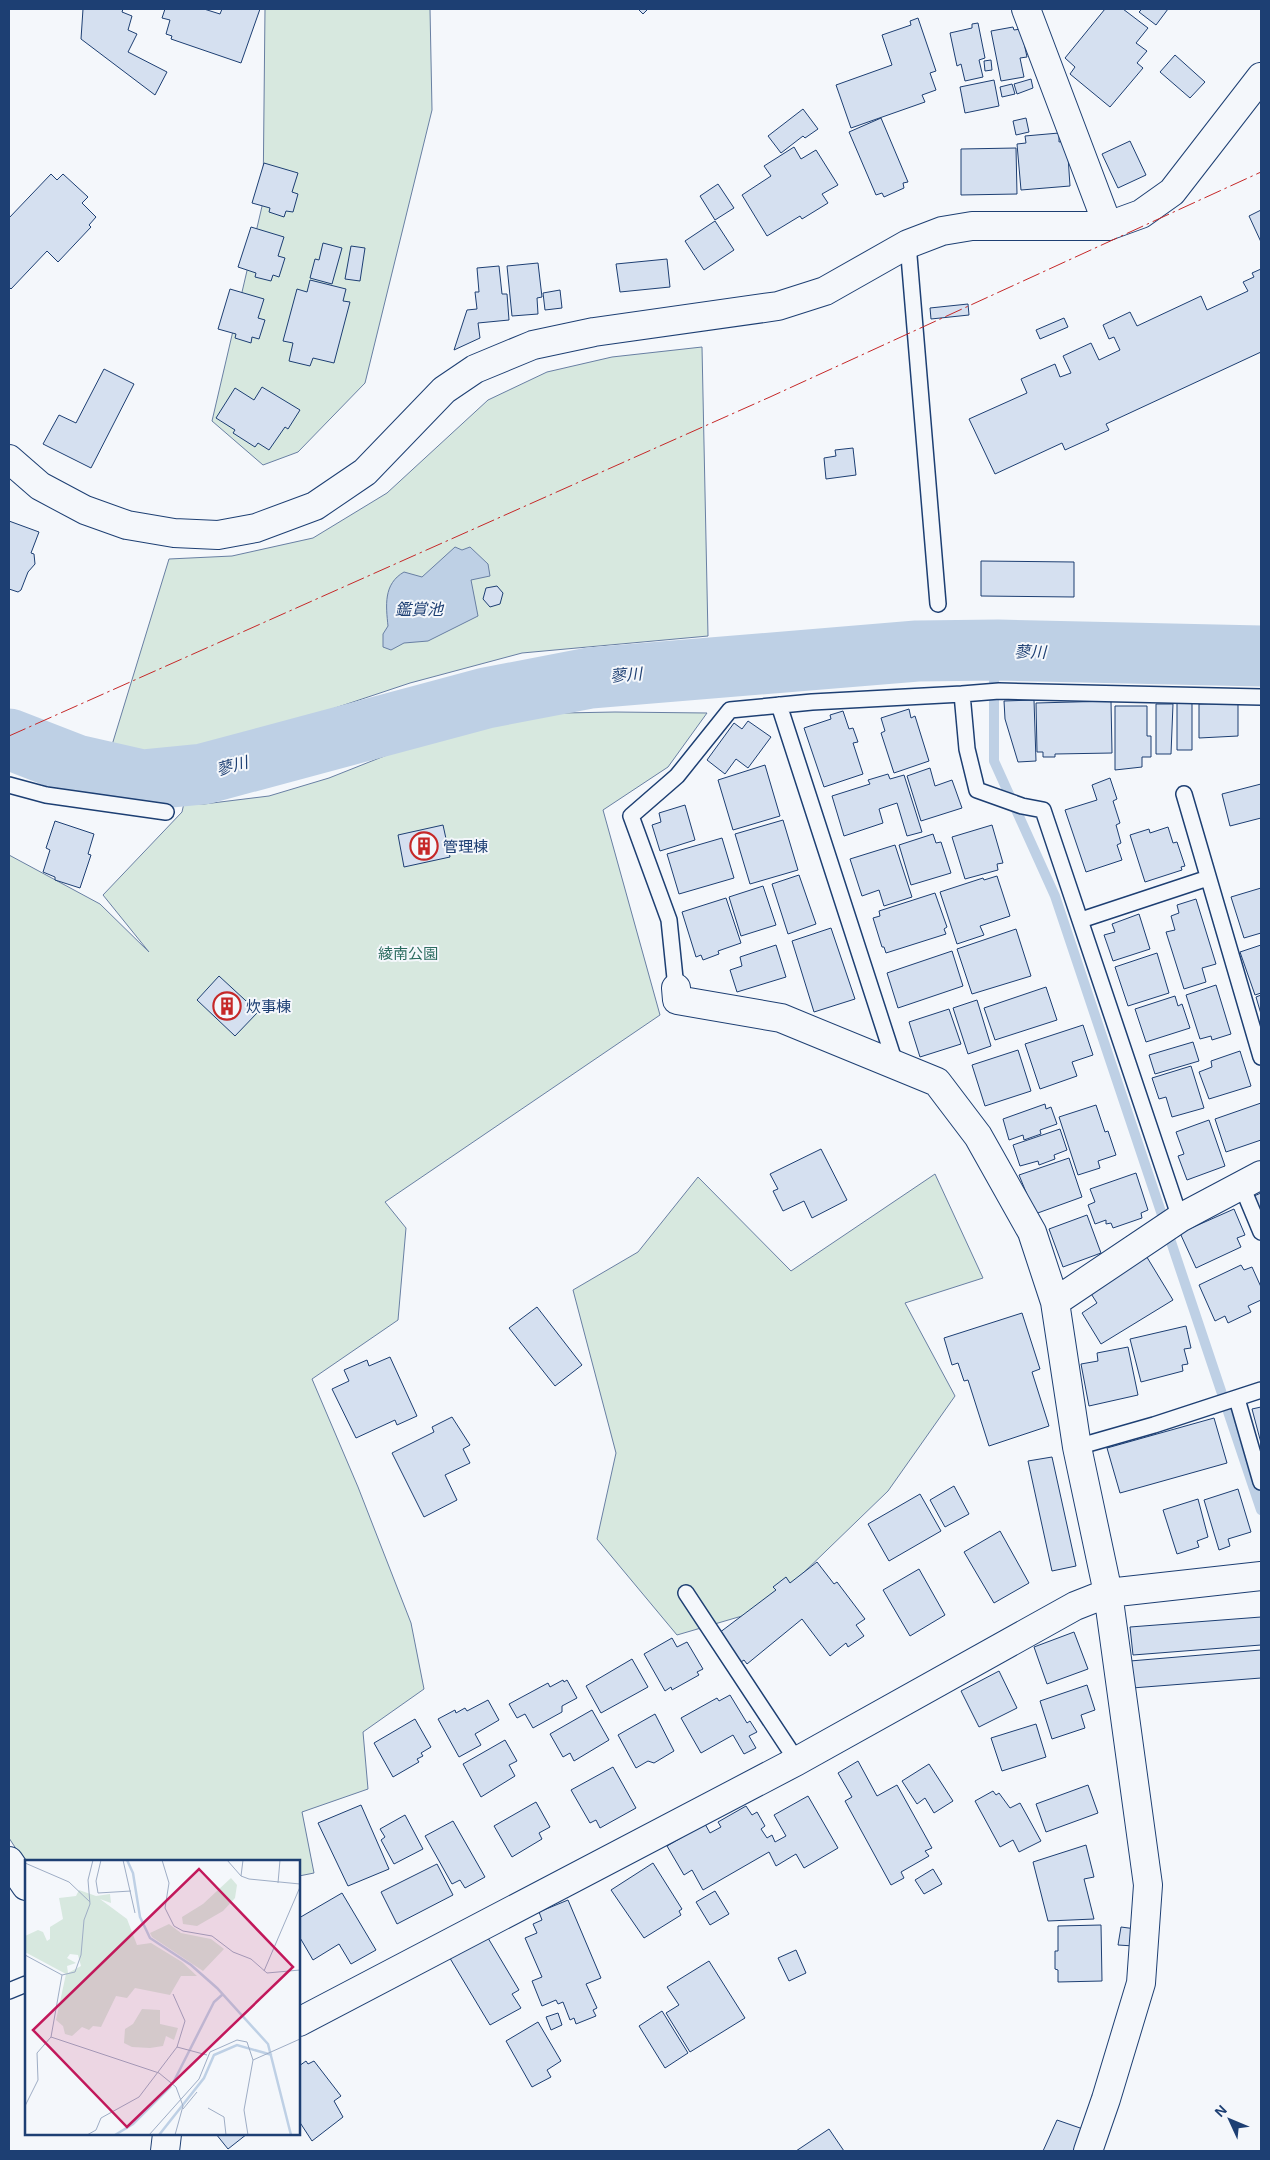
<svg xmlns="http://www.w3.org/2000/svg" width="1270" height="2160" viewBox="0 0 1270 2160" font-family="Arial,'Noto Sans JP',sans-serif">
	<rect width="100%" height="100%" fill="#f4f7fb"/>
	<path fill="#d7e8df" stroke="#687fa3" d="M265,9H430L432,110L365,383L298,452L263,465L212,421L263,202Z
		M702,347L708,636L522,653L410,683L260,733L190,753L151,754L112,745L169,559L232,556L313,538L387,493L488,400L547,372L612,357Z
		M615,712L707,713L668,767L603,810L660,1015L385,1202L406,1228L398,1320L312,1379L358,1487L411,1623L424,1689L363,1732L368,1789L302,1812L314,1873L299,1876V1861H26V1864L9,1838V855L100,904L149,952L103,895L182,812L184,803L204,804L269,796L329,778L392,753L518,719L563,713Z
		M935,1174L983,1278L905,1303L955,1396L888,1491L766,1609L677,1635L597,1539L616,1453L573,1290L638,1252L698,1177L791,1271Z"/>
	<path fill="#bed0e5" stroke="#687fa3" d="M455,547L462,550L470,547L488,564L490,576L471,580L478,616L428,641L404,643L391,650L383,647V634L388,626C386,606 383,584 404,572L422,577Z"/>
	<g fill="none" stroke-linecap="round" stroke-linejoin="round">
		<path stroke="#bed0e5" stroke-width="10" d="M994,650V761L1055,896L1261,1510"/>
		<path stroke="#bed0e5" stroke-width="61" d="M9,739L76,765L142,780L203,774L486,698L590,678L917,651L998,650L1261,656"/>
	</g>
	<path fill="#d5e0f0" stroke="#1d3f73" d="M83,9H123L122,12L132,16L128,30L137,34L128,52L167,72L155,95L81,39Z
		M165,9H204L220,14L222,9H260L241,63L171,39L172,36L166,34L170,20L162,18Z
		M638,9H648L643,14Z
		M1105,9H1123L1148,28L1136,43L1147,51L1137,63L1143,68L1110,107L1070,74L1075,67L1065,58Z
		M1142,9H1168L1156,25L1139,12Z
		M918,18L936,71L930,73L936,90L922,95L925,102L851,128L836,85L892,65L882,35L911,25L910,21Z
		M978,23L985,58L979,60L983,77L965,81L961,64L957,66L950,33L972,28V24Z
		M1013,27L1014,30L1021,29L1027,57L1020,58L1024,77L1001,81L991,31Z
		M1175,55L1205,82L1190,98L1160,72Z
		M991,60L992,70L985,71L984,61Z
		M1031,79L1033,88L1017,94L1014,84Z
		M994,80L999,106L965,113L960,87Z
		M1012,84L1015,94L1002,97L1000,87Z
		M803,109L818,129L805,138L803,136L781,153L768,136Z
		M881,118L908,182L903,183L904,188L884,197L882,193L876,195L849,132Z
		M1026,118L1029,132L1016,135L1013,121Z
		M1059,133V142L1067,141L1070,186L1021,190L1017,144L1026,143L1025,136Z
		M1130,141L1146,175L1118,188L1102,154Z
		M794,147L801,159L816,150L838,185L822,194L828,203L802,219L800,216L767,236L742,195L771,176L764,166Z
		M1016,148L1017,194L961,195V149Z
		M264,163L298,173L292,192L298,194L293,212L286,211L284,217L269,212L270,208L252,203Z
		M51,174L57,180L63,174L88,197L82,203L96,217L89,225L91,227L58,262L47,251L11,289L9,287V218Z
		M718,184L734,208L715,220L700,196Z
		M1261,210V242L1249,216Z
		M715,221L734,250L704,270L685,241Z
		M251,227L284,237L278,256L285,258L279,277L273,275L271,281L255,277L256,273L238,267Z
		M323,243L342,248L332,284L310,278L315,259L319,260Z
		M351,246L365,248L360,281L345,279Z
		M667,259L670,287L620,292L616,264Z
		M538,263L542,297L537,298L538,314L512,316L507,266Z
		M499,266L502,294H507L509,320L478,323L480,338L454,350L467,310L477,309L475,292H479L477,268Z
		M1261,269V352L1106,424L1109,430L1065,450L1062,443L995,474L969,419L1027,393L1021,379L1055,364L1060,377L1071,373L1063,356L1091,343L1099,360L1120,350L1114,337L1109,339L1103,325L1130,312L1137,326L1201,296L1207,310L1248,291L1243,282L1254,277L1252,273Z
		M310,280L346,289L343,301L350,302L334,363L313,358L310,366L289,361L293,343L283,341L297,289L307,292Z
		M230,289L264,299L258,318L265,320L259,339L252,337L251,343L235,338L236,334L218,329Z
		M560,290L562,308L545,310L543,293Z
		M968,304L969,315L931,319L930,308Z
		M1064,318L1068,327L1040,339L1036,330Z
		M104,369L134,384L91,468L43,444L59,415L76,423Z
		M262,387L300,410L288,429L285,427L269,450L258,443L255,447L233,433L235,430L216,418L235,388L254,400Z
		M853,448L856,475L826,479L824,458L836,456L835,450Z
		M9,521L39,532L31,553L34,554L35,564L28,572L21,590L18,592L9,589Z
		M981,561L1074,562V597L981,596Z
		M497,586L503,593L500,604L490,607L483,599L486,588Z
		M1034,700L1036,761L1018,762L1005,719L1004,701Z
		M1111,701L1112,753L1055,754V757H1043V752H1037L1036,703Z
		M1177,703H1192V750H1177Z
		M1238,703V736L1199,738V704Z
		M1156,704H1173L1171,754H1156Z
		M1115,706H1147V736H1151V757H1142V767L1115,770Z
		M909,709L911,718L915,716L929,761L894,773L881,733L885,731L881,718Z
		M843,711L849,729L853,728L858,742L853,743L863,774L824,787L804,728L831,719L830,715Z
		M748,721L771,737L748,768L736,759L725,774L707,760L734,723L742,729Z
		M765,765L780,816L733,830L718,780Z
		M930,768L935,786L952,780L962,808L921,821L907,776Z
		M888,774L890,779L904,775L922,832L907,836L897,803L879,809L883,823L844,836L832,796L870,784L868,780Z
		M1110,778L1117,799L1113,801L1120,823L1116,825L1121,843L1117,845L1122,860L1086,872L1065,810L1097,800L1092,785Z
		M1261,784V818L1230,826L1222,794Z
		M685,805L695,840L660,851L652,825L661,822L659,813Z
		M783,820L798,870L750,884L735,834Z
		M55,821L94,834L88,854L91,855L80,888L55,880V877L43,872L50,850L46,848Z
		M443,825L450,857L404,867L398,835Z
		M992,825L1003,863L997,864L998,870L965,879L952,837Z
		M1168,827L1173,843L1177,842L1185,866L1181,867L1182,870L1145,882L1130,835L1149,829L1150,833Z
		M933,834L936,843L941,842L951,873L911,885L899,845Z
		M722,838L734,878L679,894L667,854Z
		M895,845L912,897L884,906L879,890L862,896L850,859Z
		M799,875L816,924L788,934L772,884Z
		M997,876L1010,916L980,926L984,935L957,944L940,892L983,878L984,880Z
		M763,886L776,925L741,936L729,897Z
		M1261,888V933L1244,938L1231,897Z
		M935,893L947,927L944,929L946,934L886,953L884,947H882L873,918L880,916L879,911Z
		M726,898L741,943L718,951L719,954L703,960L701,955L696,957L682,912Z
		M1196,899L1216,964L1202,968L1206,982L1184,989L1166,932L1175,930L1171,916L1179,913L1177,905Z
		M1139,914L1150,949L1113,961L1104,935L1115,932L1112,924Z
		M831,928L855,999L814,1012L792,941Z
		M1016,929L1031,976L972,994L957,949Z
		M776,945L786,977L737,992L730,970L742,966L740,957Z
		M1261,945V993L1255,995L1240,952Z
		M952,951L963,986L898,1008L887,973Z
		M1157,953L1169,993L1128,1006L1115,967Z
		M219,976L258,1012L235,1036L197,1000Z
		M1216,985L1231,1034L1212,1040L1211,1036L1200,1039L1186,995Z
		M1046,987L1057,1020L995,1040L984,1008Z
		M1261,995V1014L1256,997Z
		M1175,996L1178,1006L1182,1004L1190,1028L1146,1042L1135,1009Z
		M977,1000L991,1046L968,1054L953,1008Z
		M949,1009L961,1044L920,1057L909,1022Z
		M1083,1025L1093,1055L1072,1062L1077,1076L1040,1089L1025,1044Z
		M1193,1042L1199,1061L1155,1074L1149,1055Z
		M1018,1050L1031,1091L985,1106L972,1065Z
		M1240,1051L1251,1086L1209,1099L1199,1072L1212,1067L1211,1061Z
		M1191,1066L1204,1108L1172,1117L1166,1097L1159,1099L1152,1078Z
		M1261,1103V1140L1226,1152L1215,1119Z
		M1045,1104L1046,1109L1051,1107L1057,1124L1040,1130L1041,1134L1024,1140L1023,1135L1009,1140L1003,1119Z
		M1096,1105L1105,1132L1108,1131L1116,1155L1098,1161L1100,1168L1078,1175L1059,1117Z
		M1209,1120L1225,1166L1187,1180L1178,1156L1184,1154L1176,1132Z
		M1060,1129L1067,1150L1054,1155L1055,1159L1039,1165L1038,1161L1020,1166L1013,1145Z
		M821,1149L847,1200L812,1218L804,1201L783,1211L773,1191L778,1189L770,1174Z
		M1069,1158L1082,1197L1035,1214L1019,1175Z
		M1136,1173L1148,1210L1141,1213L1142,1218L1113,1228L1111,1223L1106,1224V1220L1095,1224L1088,1205L1095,1202L1090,1189Z
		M1261,1193V1213L1254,1196Z
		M1234,1209L1245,1235L1237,1238L1241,1247L1196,1268L1180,1233Z
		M1087,1215L1101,1253L1063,1267L1049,1229Z
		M1145,1254L1173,1300L1101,1344L1082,1313L1097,1303L1088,1289Z
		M1241,1265L1244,1270L1252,1267L1261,1287V1300L1248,1306L1251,1312L1228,1323L1225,1316L1215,1321L1199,1285Z
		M537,1307L582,1365L555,1386L509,1328Z
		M1022,1313L1040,1369L1032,1372L1049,1426L989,1446L968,1380L964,1381L958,1363L952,1365L944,1338Z
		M1186,1326L1191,1348L1184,1349L1188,1364L1182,1365L1183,1371L1141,1382L1130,1339Z
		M1128,1347L1138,1395L1089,1406L1081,1364L1098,1361L1097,1353Z
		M390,1357L417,1416L397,1425L395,1420L356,1438L332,1389L349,1381L344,1370L367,1360L369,1366Z
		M1261,1407V1443L1252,1409Z
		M452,1417L470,1445L463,1449L470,1463L445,1475L457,1500L424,1517L392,1453L434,1432L432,1427Z
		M1214,1418L1227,1463L1120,1493L1107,1448Z
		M1052,1457L1076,1566L1052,1571L1028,1461Z
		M954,1486L969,1514L945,1527L930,1500Z
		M1238,1489L1251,1532L1228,1539L1230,1546L1219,1550L1204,1500Z
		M920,1494L941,1531L889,1561L868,1524Z
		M1198,1499L1208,1537L1197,1541L1199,1547L1177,1554L1163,1510Z
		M1000,1531L1029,1583L994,1603L964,1552Z
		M817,1562L834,1584L837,1582L865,1619L856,1625L864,1636L848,1647L846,1643L830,1656L802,1619L747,1664L744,1660L741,1662L719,1633L776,1590L773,1587L786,1577L790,1583Z
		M919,1569L945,1615L910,1636L883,1590Z
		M1261,1617V1645L1133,1655L1130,1627Z
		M1074,1632L1088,1669L1047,1684L1034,1647Z
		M672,1638L677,1647L687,1642L703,1669L697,1672L699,1675L672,1690L671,1687L665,1691L644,1654Z
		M1261,1650V1678L1132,1688L1130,1661Z
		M632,1659L648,1687L601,1713L586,1686Z
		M999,1671L1017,1708L979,1727L961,1691Z
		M563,1680L564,1682L567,1680L577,1698L562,1706V1712L533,1728L525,1714L517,1718L509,1704L548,1683L550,1687Z
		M1087,1685L1095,1710L1081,1715L1085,1728L1052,1739L1040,1701Z
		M730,1695L747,1723L750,1721L757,1732L749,1736L756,1748L744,1754L733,1735L701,1753L681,1718L717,1698L719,1701Z
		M488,1700L499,1720L475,1734L481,1745L459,1757L438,1719L455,1710L456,1713L465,1708L467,1711Z
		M592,1710L609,1740L574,1761L570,1753L563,1757L550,1734Z
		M655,1714L674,1751L654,1763L648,1761L636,1768L618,1735Z
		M415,1719L431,1747L421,1753L423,1756L417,1759L419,1762L393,1777L374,1743Z
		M1036,1724L1046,1757L1002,1771L991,1738Z
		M505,1740L517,1761L509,1765L515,1776L481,1797L463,1764Z
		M858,1761L877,1796L897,1785L932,1848L925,1851L929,1856L901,1872L904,1878L891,1885L845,1801L852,1797L838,1773Z
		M929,1764L953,1801L934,1813L925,1798L917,1804L902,1781Z
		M613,1767L636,1808L600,1828L596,1820L590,1823L571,1790Z
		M1088,1785L1098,1813L1046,1832L1036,1804Z
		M993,1791L996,1795L999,1793L1010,1808L1020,1803L1041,1841L1019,1852L1013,1840L1000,1847L975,1801Z
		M808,1796L838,1848L804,1868L796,1854L776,1866L769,1852L703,1890L692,1870L684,1875L667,1846L705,1824L710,1833L721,1827L718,1822L746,1806L752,1815L757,1812L765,1826L761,1829L767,1838L772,1835L775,1842L786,1836L774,1815Z
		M536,1802L550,1827L539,1833L542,1839L512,1857L494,1826Z
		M361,1805L389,1869L348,1886L318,1823Z
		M405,1815L423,1849L394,1864L381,1840L385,1837L380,1829Z
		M453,1821L485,1877L465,1888L460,1880L452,1884L425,1836Z
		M1086,1845L1094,1877L1084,1879L1094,1919L1048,1921L1033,1862Z
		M653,1863L682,1909L679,1911L681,1915L644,1938L611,1890Z
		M437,1864L453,1895L397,1924L381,1892Z
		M933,1869L942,1884L924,1894L915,1880Z
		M715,1891L729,1914L710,1925L696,1902Z
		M342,1893L376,1950L351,1964L339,1944L313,1960L299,1936V1918Z
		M568,1900L601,1978L586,1984L597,2008L593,2010L596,2016L576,2024L574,2018L570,2020L563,2002L558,2004L556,2000L542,2006L532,1981L542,1977L525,1938L537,1933L533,1924L542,1920L539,1912Z
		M1101,1925L1102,1981L1058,1982V1970L1055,1969V1951H1058V1926Z
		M1121,1927L1136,1929L1134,1946L1118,1945Z
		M485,1933L519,1990L512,1994L521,2008L490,2025L448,1955Z
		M796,1950L806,1973L789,1981L778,1958Z
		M709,1961L745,2018L690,2052L666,2013L679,2005L667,1987Z
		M662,2011L688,2053L665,2068L639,2026Z
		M558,2013L562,2025L551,2030L546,2017Z
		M538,2022L561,2061L547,2070L551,2077L532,2087L506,2041Z
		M306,2061L308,2064L314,2061L341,2096L334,2101L343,2117L312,2141L299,2121V2066Z
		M1057,2120L1083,2129L1075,2151H1043Z
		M829,2129L844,2151H796Z
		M216,2134H247L228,2149Z"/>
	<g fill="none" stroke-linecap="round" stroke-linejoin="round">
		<g stroke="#1d3f73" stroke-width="18">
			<path id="service" d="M908,244L938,604
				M962,694L999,691L1261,697
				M779,705L896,1066
				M9,785L46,795L166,812
				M1184,794L1261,1057
				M1081,920L1208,878
				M676,988L669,920L631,816L677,776L730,710L812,702L962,694L967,749L977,790L1022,806L1043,810L1180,1218
				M1241,1184L1261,1232
				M1237,1399L1261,1482
				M1077,1447L1154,1425L1261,1390
				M686,1593L797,1761
				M9,1991L26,1984"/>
		</g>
		<g stroke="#1d3f73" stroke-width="30">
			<path id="minor" d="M1026,9L1108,226
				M676,988L677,1000L781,1018L937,1082L978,1136L1032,1232L1055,1302L1077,1447L1108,1593L1148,1885L1141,1983L1106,2099L1088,2151
				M1055,1302L1180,1218L1261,1175
				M9,1861L26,1886
				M299,2022L797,1761L1075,1606L1108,1593L1261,1576
				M165,2151L167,2134"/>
		</g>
		<g stroke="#1d3f73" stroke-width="30">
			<path id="tertiary" d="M9,459L40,486L85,510L127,525L174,533L218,535L256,528L315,506L365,472L444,390L475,369L533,345L594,332L778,306L825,291L908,244L942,231L972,226H1108L1141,214L1172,192L1261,77"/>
		</g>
		<use href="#service" stroke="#f4f7fb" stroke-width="15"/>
		<use href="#minor" stroke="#f4f7fb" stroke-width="28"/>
		<use href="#tertiary" stroke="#f4f7fb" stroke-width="28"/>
		<path stroke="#c62828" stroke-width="1" stroke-dasharray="18 4 2.5 4" stroke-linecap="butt" d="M9,736L770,397L1261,172"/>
	</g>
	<defs>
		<g id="building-ring" transform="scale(1.4375)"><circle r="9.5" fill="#f4f7fb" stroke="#c62828" stroke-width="1.5"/><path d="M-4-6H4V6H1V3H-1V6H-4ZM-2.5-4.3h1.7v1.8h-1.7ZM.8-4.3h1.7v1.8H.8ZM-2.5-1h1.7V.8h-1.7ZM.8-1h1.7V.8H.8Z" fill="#c62828"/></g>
	</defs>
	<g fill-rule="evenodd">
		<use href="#building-ring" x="424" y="846"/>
		<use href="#building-ring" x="227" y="1006"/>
	</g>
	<g text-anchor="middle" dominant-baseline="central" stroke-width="4" stroke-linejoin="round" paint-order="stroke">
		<g font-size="15" fill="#1d3f73" stroke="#f4f7fb" text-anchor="start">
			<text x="443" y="846">管理棟</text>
			<text x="246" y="1006">炊事棟</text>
		</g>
		<g font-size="15" fill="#2c6c60" stroke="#f4f7fb">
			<text x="408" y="953">綾南公園</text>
		</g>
		<g font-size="16" font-style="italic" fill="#1d3f73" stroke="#f4f7fb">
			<text x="419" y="609">鑑賞池</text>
			<text transform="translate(1030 652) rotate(1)">蓼川</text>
			<text transform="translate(626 675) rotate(-5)">蓼川</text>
			<text transform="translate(232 766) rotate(-15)">蓼川</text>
		</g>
	</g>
	<g transform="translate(25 1860)">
		<rect width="275" height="275" fill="#f4f7fb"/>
		<path d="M206,18L212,25L210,38L198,51L172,66L158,64L157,57L178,44ZM54,30L71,36L85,34L86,43L75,39L102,59L112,85L126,83L157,102L172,116H156L145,135L110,128L102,138L91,136L76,167L68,166L64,170L57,167L47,176L40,174L38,166L31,160L41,114L0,92V76L13,70L18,72L22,81L25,79V67L38,59L34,38L51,36ZM45,94L53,95L56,106L43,113L42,106L51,103L42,98ZM144,64L156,73L186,79L199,89L178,111L127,77L125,73ZM117,149L135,150V164L153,168L149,180L141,176L138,186L125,188L107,187L99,183L100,169L108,164Z" fill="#d7e8df" fill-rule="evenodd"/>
		<path fill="none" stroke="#bed0e5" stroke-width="2.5" d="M102,0L108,13L115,57L125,78L166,105L192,128L243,184L266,275M148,223L189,142L198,134M90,275L108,264L146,226M134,275L179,218L189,195L212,185L247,195"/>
		<path fill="none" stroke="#9eadc5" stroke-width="1" d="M76,0L71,21L73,33L106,31M98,0L110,53M137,0L144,23L140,48L149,66L158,71L187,76L208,92L226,99L242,113L275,110M202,0L216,16L224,19L275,24M0,3L44,22L65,42M216,16L218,0M253,23L255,0M0,95L37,115M239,111L275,27M37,115L50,112L56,95L59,60L65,44L63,20L68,0M26,177L134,213L151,227L158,246L150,275M152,187L182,195M228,200L275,179M0,246L13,220L12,193L26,177L37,115M183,248L199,257L201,275M158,249L172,232M62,275L71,270L76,258L114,237L152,187L160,161L148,134M124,275L174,219L185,192L212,180L222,182L228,200L219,250L223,275"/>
		<path fill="#c2185b" fill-opacity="0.15" stroke="#c2185b" stroke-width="2.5" d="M174,9L268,107L102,267L8,170Z"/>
		<rect width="275" height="275" fill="none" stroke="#1d3f73" stroke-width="2.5"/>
	</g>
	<rect width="1270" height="2160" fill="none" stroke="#1d3f73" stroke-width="20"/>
	<g transform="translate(1230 2120) rotate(314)" stroke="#f4f7fb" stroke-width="4" paint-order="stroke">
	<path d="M0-4L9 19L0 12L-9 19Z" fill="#1d3f73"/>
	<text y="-8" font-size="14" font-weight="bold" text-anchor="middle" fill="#1d3f73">N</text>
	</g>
</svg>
